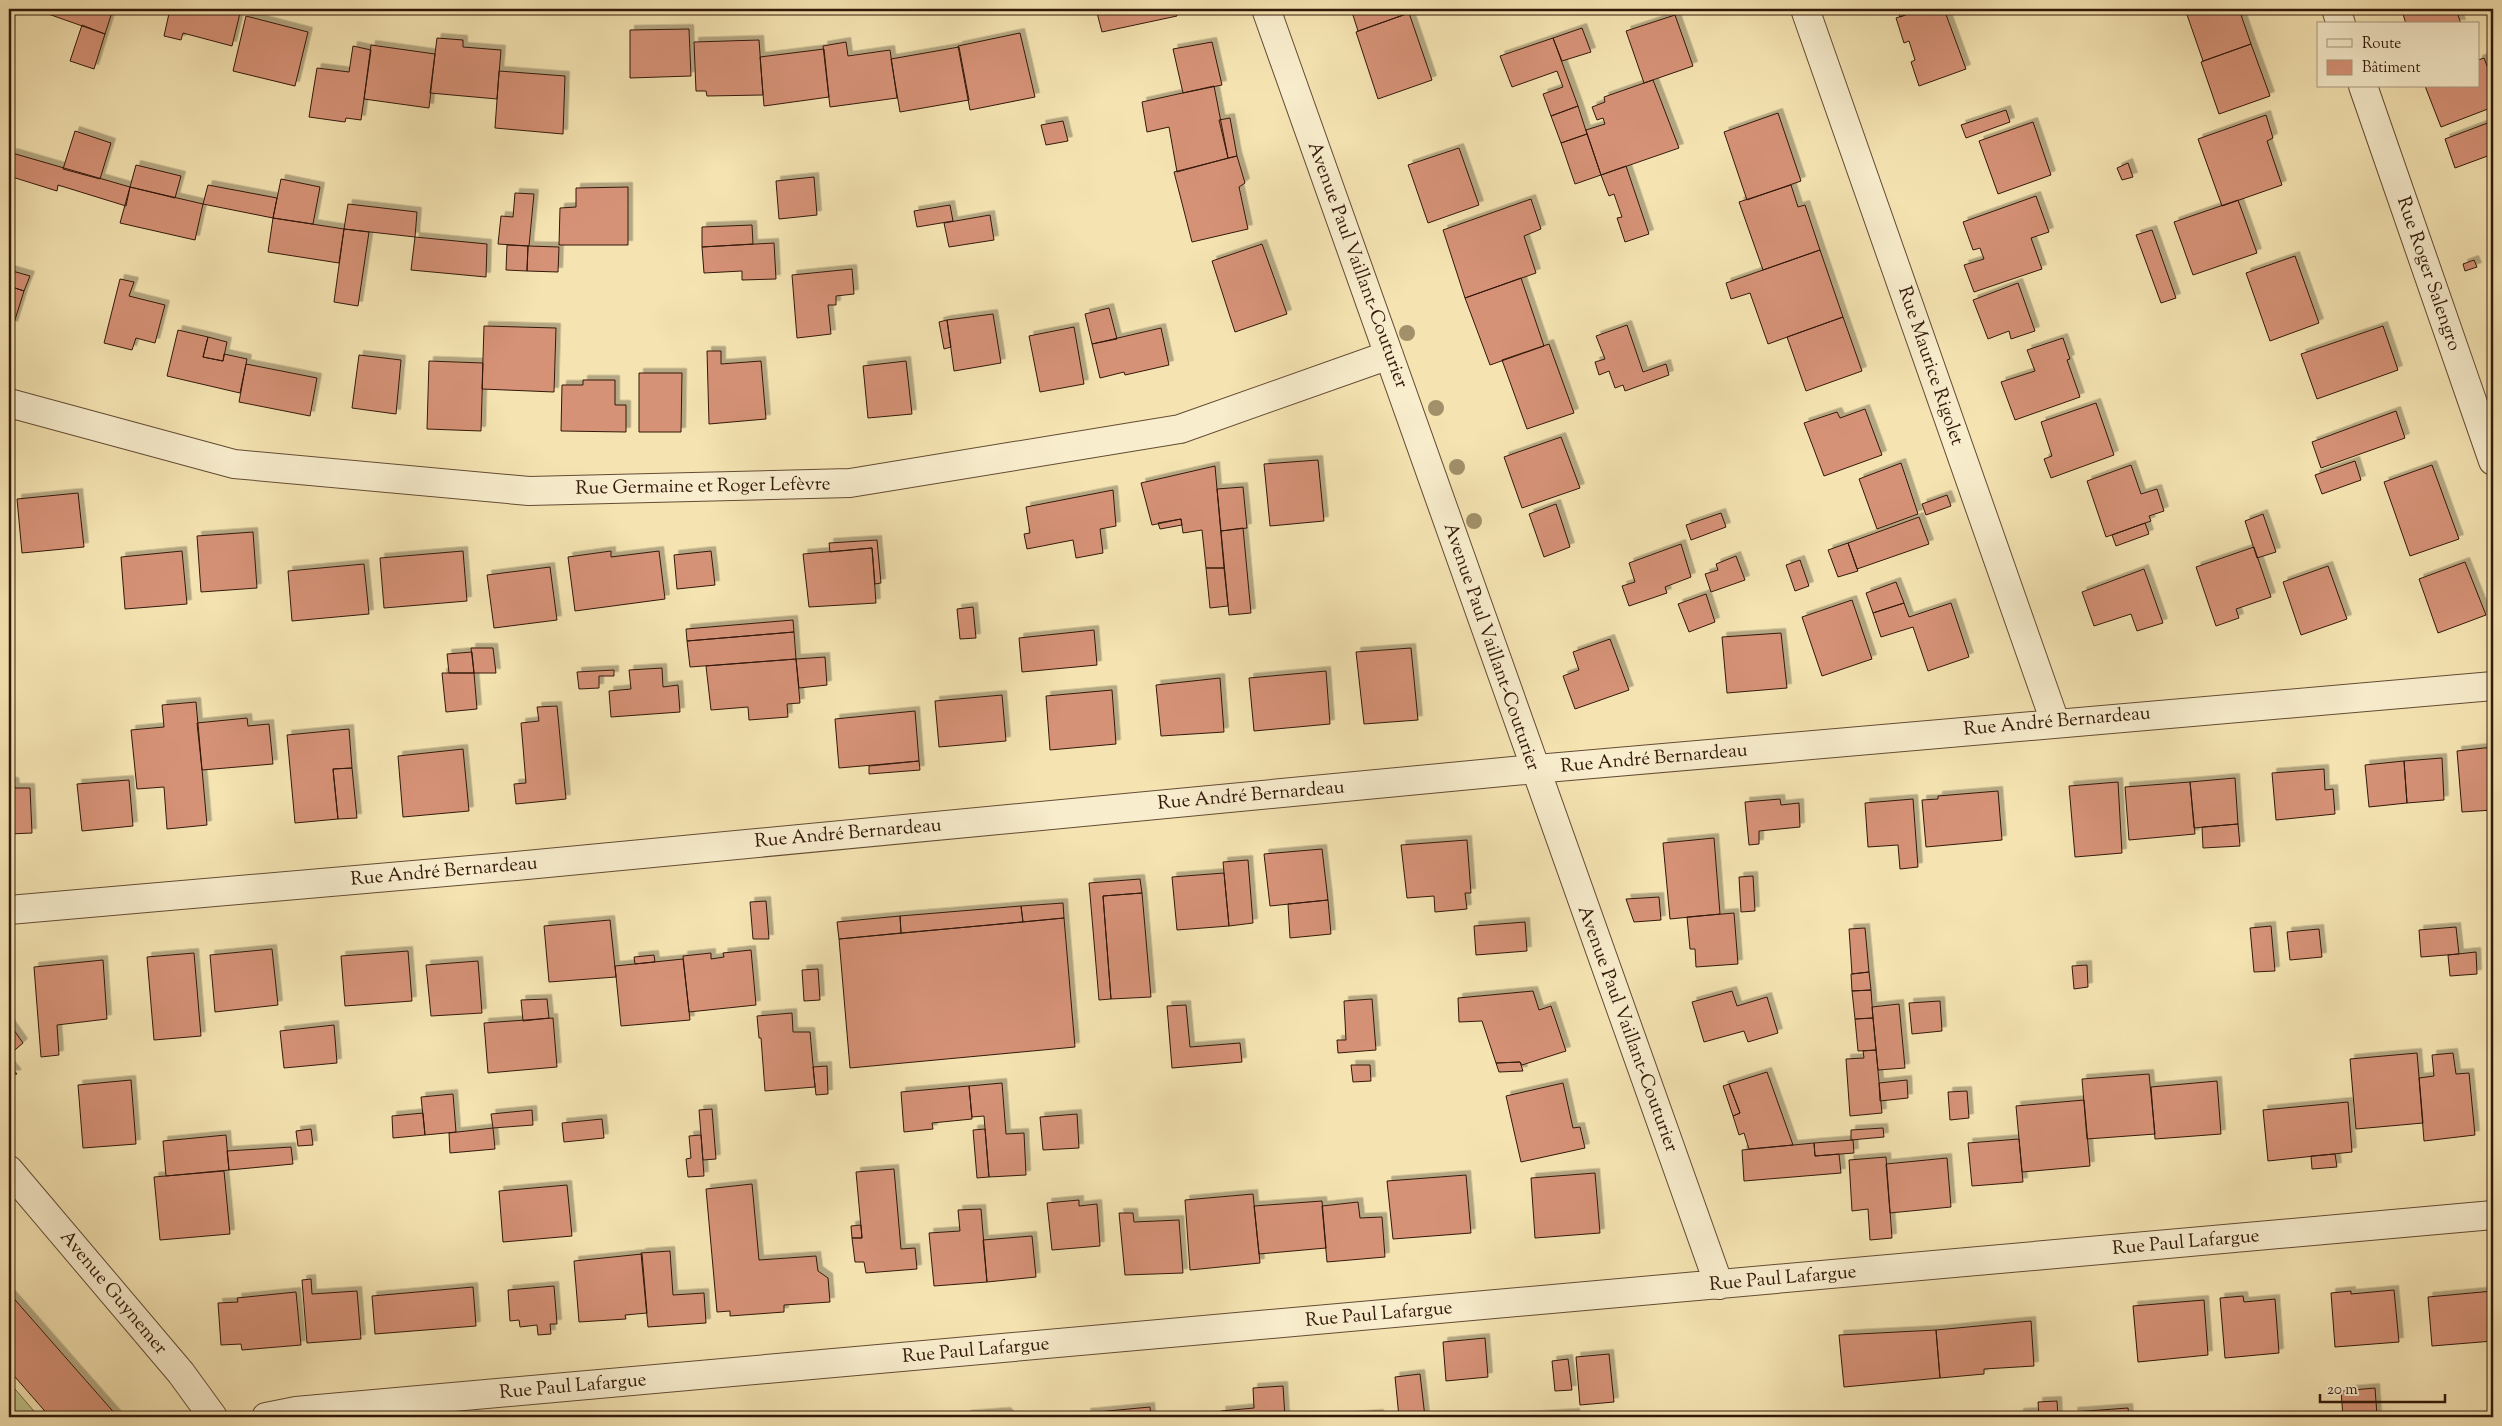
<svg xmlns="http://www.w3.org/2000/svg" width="2502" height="1426" viewBox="0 0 2502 1426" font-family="'Sorts Mill Goudy',serif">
	<defs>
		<filter id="shadow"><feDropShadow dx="4.5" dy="-4.5" stdDeviation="0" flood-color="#0004"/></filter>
	</defs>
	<rect width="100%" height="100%" fill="#f5e4b2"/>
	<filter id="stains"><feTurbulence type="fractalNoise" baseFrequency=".004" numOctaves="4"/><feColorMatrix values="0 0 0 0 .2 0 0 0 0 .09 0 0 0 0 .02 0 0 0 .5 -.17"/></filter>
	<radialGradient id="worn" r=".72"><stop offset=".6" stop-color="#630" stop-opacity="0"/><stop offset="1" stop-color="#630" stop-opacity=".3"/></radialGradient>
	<path fill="#c0c289" stroke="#796d49" d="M9,1382L39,1417H13L12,1402H9Z"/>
	<path fill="#d69277" stroke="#321809" filter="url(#shadow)" d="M34,9H113L105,34Z
		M170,9H241L232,46L183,33L181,40L164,36Z
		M1096,9H1176L1177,16L1102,32Z
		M1351,9H1408L1409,13L1358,31Z
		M1897,9H1922L1900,17Z
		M1922,9H1944L1966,69L1919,86L1911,62L1915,60L1909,41L1904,43L1896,18Z
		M2185,9H2239L2251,44L2203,61Z
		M2418,9H2456L2461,24H2406L2403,14Z
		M1409,13L1432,80L1378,99L1356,32Z
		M1675,15L1693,66L1644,83L1626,31Z
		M246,16L308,32L295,86L233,71Z
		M82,25L105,34L94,69L70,61Z
		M1582,28L1591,52L1562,61L1553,38Z
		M689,29L691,76L630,78V30Z
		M1020,33L1035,97L970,110L958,46Z
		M437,38L463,40V47L501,50L497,99L430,93Z
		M1553,38L1578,106L1551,116L1543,94L1563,87L1557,71L1512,87L1500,56Z
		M759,40L763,95L707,96L706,91H696L694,42Z
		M846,42L848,56L890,50L897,98L830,107L823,46Z
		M1212,42L1222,85L1183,93L1173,49Z
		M2251,44L2270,96L2219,114L2201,62Z
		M371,45L435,54L429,108L364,99Z
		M353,46L371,50L361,120L346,118L345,122L309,117L317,68L349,72Z
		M959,47L969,100L900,112L891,59Z
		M824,49L829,97L764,106L760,57Z
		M2484,58L2493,82V107L2441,127L2425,86H2478V60Z
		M499,71L565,76L563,134L495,128Z
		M1653,80L1679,148L1601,175L1586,130L1605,124L1603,118L1597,120L1592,107L1605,102L1604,97Z
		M1214,86L1228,158L1177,172L1169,127L1147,132L1142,102Z
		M1578,106L1587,134L1561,143L1551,116Z
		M2006,110L2010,122L1966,138L1961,125Z
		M1778,113L1801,181L1747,200L1724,132Z
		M2266,115L2273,138L2267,141L2282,185L2222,206L2198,139Z
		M1230,118L1237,156L1228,158L1219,120Z
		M1063,121L1068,141L1046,145L1041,125Z
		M2493,121V154L2455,168L2445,139Z
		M2033,122L2051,175L1998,194L1979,141Z
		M75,131L111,143L100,179L63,169Z
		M1587,134L1601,175L1575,184L1561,143Z
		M1459,148L1479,205L1428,223L1408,165Z
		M12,153L130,187L126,206L58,185L57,191L9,176Z
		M1237,156L1245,183L1239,187L1248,229L1192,242L1174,172Z
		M2128,163L2133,177L2122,180L2117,168Z
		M136,165L181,176L175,198L130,187Z
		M1626,166L1649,234L1625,242L1617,218L1622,217L1614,194L1609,196L1601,175Z
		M814,177L817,215L779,219L776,181Z
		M281,179L320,187L313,224L273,218Z
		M208,185L277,198L273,218L203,204Z
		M1791,185L1798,207L1805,205L1820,250L1763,270L1739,202Z
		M130,187L203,204L195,240L120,223Z
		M628,187V245H559L560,208L576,207V188Z
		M515,193L534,194L529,246L498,244L501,216L513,217Z
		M2036,196L2049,232L2031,238L2042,269L1974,292L1964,265L1984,259L1980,248L1973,250L1963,222Z
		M1531,199L1541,229L1524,236L1536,273L1465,298L1443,230Z
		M2238,200L2257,253L2193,275L2174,222Z
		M348,204L417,212L415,237L344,229Z
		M950,205L953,221L917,227L914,211Z
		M990,215L994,240L949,247L944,223Z
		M273,218L344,229L339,263L268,252Z
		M752,225L753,244L702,247V227Z
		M344,229L369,232L358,306L334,302Z
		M2152,230L2176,298L2161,303L2136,235Z
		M415,237L487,244L486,277L411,270Z
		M774,243L776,279L742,280V271L704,273L702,247Z
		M1262,244L1287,314L1235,332L1212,261Z
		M507,245L528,246L527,271L506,270Z
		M528,246L559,247L558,272L527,271Z
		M1820,250L1843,317L1768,344L1750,293L1731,299L1726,283Z
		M2295,256L2319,323L2270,341L2246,273Z
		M2474,260L2477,267L2465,271L2463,264Z
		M852,269L854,294L836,296V305H828L831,334L797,338L792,275Z
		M9,270L30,276L24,291L9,286Z
		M1521,278L1544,346L1490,365L1465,298Z
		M120,279L134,282L129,296L165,305L155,343L136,338L132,350L104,343Z
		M2018,283L2035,331L2011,339L2009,331L1988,339L1973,300Z
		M9,286L24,291L13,326L9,324Z
		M1109,308L1117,339L1092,344L1085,314Z
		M993,314L1001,363L954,371L947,320Z
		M1843,317L1862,371L1806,391L1787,337Z
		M947,320L951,347L944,349L939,322Z
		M1627,325L1643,372L1666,364L1669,375L1625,391L1623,385L1615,388L1609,371L1599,375L1595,362L1605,359L1596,336Z
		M484,326L556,328L554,392L482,389Z
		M2383,326L2398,370L2317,399L2301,354Z
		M1074,327L1084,384L1040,392L1029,336Z
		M1161,328L1169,365L1125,375L1124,372L1100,378L1092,344Z
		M178,330L208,337L203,357L223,361L224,354L247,359L240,393L167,376Z
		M208,337L227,342L223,361L203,357Z
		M2063,338L2070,359L2067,360L2080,397L2015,420L2001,382L2035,371L2027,350Z
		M1549,344L1574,413L1527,429L1502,360Z
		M707,351H721V364L761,361L766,419L709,424Z
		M359,355L401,360L396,414L352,408Z
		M429,361L483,363L481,431L427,429Z
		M906,361L912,414L868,418L863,366Z
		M246,364L317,378L310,416L239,402Z
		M639,373H682L681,432H639Z
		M583,380H615V405H626V432L561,431L562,385H583Z
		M2096,403L2114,455L2051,478L2044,459L2052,456L2041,422Z
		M1865,409L1882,455L1824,476L1804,423L1837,412L1840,418Z
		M2396,411L2405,438L2321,468L2312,442Z
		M1561,437L1580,488L1522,508L1504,457Z
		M1318,460L1324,521L1270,526L1264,464Z
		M2355,461L2361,480L2322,494L2315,475Z
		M1901,463L1918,514L1877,529L1859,479Z
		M2131,465L2141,494L2157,489L2164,511L2149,516L2151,521L2106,537L2087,481Z
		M2432,465L2459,539L2410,556L2384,482Z
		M1215,466L1224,568H1206L1202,530L1183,533L1181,519L1152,525L1141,483Z
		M1243,487L1247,528L1221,531L1217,489Z
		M1113,490L1116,526L1100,529L1103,553L1076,558L1073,540L1027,549L1024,534L1030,533L1026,507Z
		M78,493L84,547L22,553L17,499Z
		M1947,495L1951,506L1926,515L1922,504Z
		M1556,504L1570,547L1544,557L1529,514Z
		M1721,513L1726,527L1691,540L1686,525Z
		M2263,514L2276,552L2257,558L2245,521Z
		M1919,517L1929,544L1857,569L1848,543Z
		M1181,519L1182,525L1160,529L1158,523Z
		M2145,523L2149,534L2116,546L2112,535Z
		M1243,528L1251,613L1229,615L1221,531Z
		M253,532L257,588L201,592L197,536Z
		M877,540L881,583L875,584L872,548L830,552L829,543Z
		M1848,543L1858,571L1838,577L1828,550Z
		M1681,544L1691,577L1665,587L1667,593L1629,606L1622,586L1635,582L1629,563Z
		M2254,547L2271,597L2236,609L2239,618L2216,626L2196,567Z
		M872,548L876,603L809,607L803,554Z
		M182,551L187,604L125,609L121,557Z
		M463,551L467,601L384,608L380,558Z
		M611,551V557L659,551L665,599L575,611L568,557Z
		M711,551L715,585L677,589L674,555Z
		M1736,556L1745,580L1711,592L1705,574L1718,570L1716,564Z
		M1800,560L1809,586L1795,591L1786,565Z
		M2465,562L2486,615L2438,633L2419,579Z
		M364,564L369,614L292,621L288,571Z
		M2328,566L2347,619L2301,635L2283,582Z
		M550,567L557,620L494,628L487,575Z
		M1206,568H1224L1228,606L1210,608Z
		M2144,569L2163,623L2137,631L2131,614L2094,626L2082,592Z
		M1896,582L1904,603L1873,613L1866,593Z
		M1706,594L1715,622L1689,632L1678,604Z
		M1852,600L1872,659L1822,676L1802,617Z
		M1904,603L1909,617L1951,603L1969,657L1928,671L1913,627L1881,637L1873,613Z
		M973,607L976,638L960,639L957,609Z
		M793,620L794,632L687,641L686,629Z
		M1094,630L1097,665L1022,672L1019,638Z
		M794,632L796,659L690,667L687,641Z
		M1781,633L1787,688L1727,693L1722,637Z
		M1610,639L1629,690L1575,709L1563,676L1579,670L1573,652Z
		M471,648H493L496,673H474Z
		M1411,648L1418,720L1364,724L1356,652Z
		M472,652L474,673H449L447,654Z
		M825,657L827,685L799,688L796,659Z
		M796,659L800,703L787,704L788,717L749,720L748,707L711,710L706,666Z
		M662,668L663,687L678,685L680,712L611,717L609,691L631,689L629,670Z
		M614,670V676H599V688L579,689L577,672Z
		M1326,671L1330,724L1254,731L1249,678Z
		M442,673H474L477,709L446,712Z
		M1220,678L1224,732L1161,736L1156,685Z
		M1112,690L1116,744L1050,750L1046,696Z
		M1002,695L1006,741L939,747L935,701Z
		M196,702L207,825L167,829L164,787L137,789L131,730L164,727L162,705Z
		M557,706L566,799L516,804L514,784L526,783L521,723L539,721L537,707Z
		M915,711L919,761L839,768L835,719Z
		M247,718L248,726L269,724L273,764L202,770L197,723Z
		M349,729L352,768L333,769L338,819L295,823L287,735Z
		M2493,747V810L2462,812L2457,751Z
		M463,749L469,811L403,817L398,756Z
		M2442,758L2444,800L2407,803L2404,761Z
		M919,761L920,770L869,774V766Z
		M2404,761L2407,803L2369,807L2365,765Z
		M352,768L357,818L338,819L333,769Z
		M2324,769L2325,790L2333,789L2335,814L2276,820L2272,773Z
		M2235,778L2238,824L2194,828L2190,782Z
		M129,780L133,826L82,831L77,784Z
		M9,782H14L15,788H30L32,833L9,834Z
		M2118,782L2122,853L2075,857L2069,786Z
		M2190,782L2195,834L2129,840L2125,787Z
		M1998,791L2002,840L1926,847L1922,800L1938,799V796Z
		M1780,799L1781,805L1799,803L1800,827L1759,831V844L1749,845L1745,802Z
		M1913,799L1918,867L1900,869L1898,845L1868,847L1865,803Z
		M2238,824L2240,846L2203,848L2202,827Z
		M1714,838L1720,914L1670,919L1663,843Z
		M1467,840L1471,893H1465L1467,909L1435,912L1434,896L1407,898L1401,845Z
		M1322,849L1328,900L1270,906L1264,854Z
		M1248,860L1253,923L1229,926L1223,862Z
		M1224,873L1229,926L1177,930L1172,877Z
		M1753,876L1755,911L1741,912L1739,877Z
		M1140,879L1142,893L1103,896L1111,999L1099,1000L1089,883Z
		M1142,893L1151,997L1111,999L1103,896Z
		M1659,897L1661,920L1634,922L1626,899Z
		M1328,900L1331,934L1290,938L1288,904Z
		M766,901L769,939H753L750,902Z
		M1063,903L1064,918L1023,922L1021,906Z
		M1021,906L1023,922L901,933L900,916Z
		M1734,913L1738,964L1696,967L1695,949H1690L1687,917Z
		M900,916L901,933L839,939L837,922Z
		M1064,918L1075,1047L850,1068L839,939Z
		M610,920L616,977L549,982L544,926Z
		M1525,922L1527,951L1476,955L1474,926Z
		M2271,926L2275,971L2254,972L2250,928Z
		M2456,927L2459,954L2421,957L2419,930Z
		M1865,928L1869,972L1852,974L1849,929Z
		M2319,929L2322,957L2290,960L2287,932Z
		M272,949L278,1005L215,1012L210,955Z
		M751,950L756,1005L689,1012L683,956L711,953V959L724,957L723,953Z
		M408,951L412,1001L345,1006L341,956Z
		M2476,952L2477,974L2450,976L2448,955Z
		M194,953L201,1036L154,1040L147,957Z
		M654,955L655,962L635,964L634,957Z
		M683,959L690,1020L621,1026L615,966Z
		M103,960L107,1019L57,1025L59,1055L41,1057L34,967Z
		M478,961L482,1013L431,1016L426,965Z
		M2087,965L2088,987L2074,989L2072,966Z
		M818,969L820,1000L804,1001L802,970Z
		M1869,972L1871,990L1852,991L1851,974Z
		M1871,990L1873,1018L1855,1019L1852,991Z
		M1533,991L1539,1010L1551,1006L1566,1051L1522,1065L1520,1062L1496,1063L1482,1021L1459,1022L1458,998Z
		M1732,991L1737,1006L1767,997L1778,1033L1748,1042L1744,1031L1704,1042L1692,1002Z
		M547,999L549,1018L523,1021L521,1000Z
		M1372,999L1376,1050L1338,1053L1337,1040H1346L1344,1001Z
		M1940,1001L1942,1031L1912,1034L1909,1003Z
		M1899,1004L1905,1068L1878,1070L1872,1007Z
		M1186,1005L1190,1047L1240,1043L1242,1062L1172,1068L1167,1006Z
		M792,1013L793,1032H810L815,1087L765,1091L761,1038H759L757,1016Z
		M553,1018L557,1067L488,1073L484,1023Z
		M1873,1018L1876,1050L1858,1051L1855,1019Z
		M9,1023L23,1043L9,1055Z
		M334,1025L337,1063L284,1068L280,1031Z
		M1876,1050L1882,1113L1850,1116L1846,1059L1864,1058L1863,1051Z
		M2417,1053L2423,1123L2356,1129L2350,1059Z
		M2453,1053L2456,1074L2469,1073L2475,1135L2424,1141L2419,1078L2434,1076L2432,1055Z
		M1520,1062L1523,1071L1499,1072L1496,1063Z
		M9,1064L17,1074L9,1075Z
		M1351,1065H1370L1371,1081L1353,1082Z
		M827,1066L828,1094L816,1095L813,1067Z
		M1767,1072L1793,1145L1749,1149L1744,1133L1739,1135L1733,1116L1740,1113L1729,1084Z
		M2149,1074L2155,1134L2087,1139L2082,1079Z
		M131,1080L136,1144L83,1148L78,1085Z
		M1907,1080L1908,1098L1880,1101L1879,1083Z
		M2217,1081L2221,1134L2155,1139L2151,1087Z
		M1002,1083L1006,1134L1024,1133L1026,1175L989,1177L984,1116L972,1117L969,1086Z
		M1563,1083L1573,1128L1580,1127L1585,1148L1521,1162L1506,1096Z
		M1729,1084L1740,1113L1733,1116L1723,1086Z
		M969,1086L972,1119L932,1123L933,1129L904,1132L901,1092Z
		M2493,1089V1144L2488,1090Z
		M1967,1091L1969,1118L1950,1120L1948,1092Z
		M453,1094L456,1132L425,1135L421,1097Z
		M2084,1100L2090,1166L2022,1172L2016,1106Z
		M2348,1102L2352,1152L2268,1161L2263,1110Z
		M712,1109L716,1159L703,1160L699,1110Z
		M532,1110L533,1125L493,1128L491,1114Z
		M423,1113L425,1135L393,1138L392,1116Z
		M1077,1114L1079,1148L1043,1150L1040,1117Z
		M602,1119L604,1138L564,1142L562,1123Z
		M493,1128L495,1149L450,1153L449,1133Z
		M1883,1128L1884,1137L1851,1140V1130Z
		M311,1129L313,1145L298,1146L296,1131Z
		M985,1129L989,1177L977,1178L973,1130Z
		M226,1135L229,1170L166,1176L163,1141Z
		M701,1135L704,1176L688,1177L686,1159L691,1158L689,1136Z
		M2019,1139L2023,1182L1972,1186L1968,1143Z
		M1853,1140L1854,1153L1815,1156L1814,1143Z
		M1814,1143L1815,1156L1839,1154L1841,1173L1744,1181L1742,1150Z
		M291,1147L293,1164L229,1170L227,1151Z
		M2335,1154L2337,1167L2312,1169L2311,1156Z
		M1886,1157L1892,1238L1870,1240L1868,1209L1852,1211L1849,1160Z
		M1947,1158L1951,1207L1890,1213L1886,1164Z
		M894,1169L901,1249L915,1248L917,1269L866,1273L864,1262H855L852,1238H862L856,1172Z
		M224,1171L230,1234L160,1240L154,1177Z
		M1595,1173L1600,1233L1535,1238L1531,1178Z
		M1466,1175L1471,1233L1393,1239L1387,1181Z
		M752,1184L759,1260L816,1256L818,1271L828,1278L830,1302L784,1305V1312L730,1316V1311L717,1312L706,1189Z
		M567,1185L572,1236L503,1242L499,1191Z
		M1253,1194L1260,1263L1190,1270L1185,1200Z
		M1079,1200V1206L1097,1204L1100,1246L1052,1250L1047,1203Z
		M1322,1201L1326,1248L1259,1254L1254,1206Z
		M1358,1202L1360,1218L1382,1217L1385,1257L1327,1262L1322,1206Z
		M981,1209L987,1282L934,1286L929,1233L960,1231L958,1210Z
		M1119,1213H1133L1134,1222L1179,1220L1183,1273L1125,1275Z
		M861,1225L862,1238H852L851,1226Z
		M1032,1236L1036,1277L987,1282L983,1240Z
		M670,1251L673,1295L704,1293L706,1323L648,1327L641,1253Z
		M642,1254L647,1313L625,1315L626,1319L579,1322L574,1261Z
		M311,1279L312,1294L357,1291L361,1339L307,1343L302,1280Z
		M554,1286L557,1324H550L551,1334L538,1335L537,1325L520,1327L519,1320L510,1321L508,1290Z
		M473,1287L476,1326L375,1334L372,1296Z
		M2394,1290L2399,1342L2335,1347L2331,1293L2351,1291V1294Z
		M2493,1291V1341L2432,1346L2428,1297Z
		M296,1292L301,1345L242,1350L241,1344L221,1345L218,1303L238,1302L237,1298Z
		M9,1293L81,1375L118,1417H50L9,1370Z
		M2243,1296L2244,1302L2275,1299L2279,1353L2225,1358L2220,1298Z
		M2204,1300L2208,1355L2138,1362L2133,1306Z
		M2031,1321L2034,1366L1984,1369V1374L1940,1378L1936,1330Z
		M1936,1330L1940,1378L1844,1387L1839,1335Z
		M1485,1338L1488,1377L1446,1381L1443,1342Z
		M1609,1354L1614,1402L1580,1405L1576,1357Z
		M1568,1359L1572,1390L1555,1391L1552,1361Z
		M1420,1374L1425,1417H1399L1395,1377Z
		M1283,1386L1285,1417H1222L1221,1411L1254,1408L1253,1388Z
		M2375,1388L2377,1415L2343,1417L2341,1391Z
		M2057,1401L2058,1417H2039L2038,1402Z
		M1150,1407L1151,1417H1087L1086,1413Z
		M2128,1408L2129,1417H2074L2073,1412Z
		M1006,1412L1011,1417H966V1415Z
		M2039,1412V1417H2019V1413Z
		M1575,1413V1417H1513Z
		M1379,1414V1417H1339Z"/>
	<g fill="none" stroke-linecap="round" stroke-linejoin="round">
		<g stroke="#634b33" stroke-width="30">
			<path id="minor" d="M1266,9L1719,1285
				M1805,9L2055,722
				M2336,9L2341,24
				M2363,86L2493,461
				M9,403L234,464L529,491L850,483L1180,429L1389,355
				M9,910L516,866L1513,771L2493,686
				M9,1170L181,1373L213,1417
				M266,1417L296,1411L2493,1215"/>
		</g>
		<use href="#minor" stroke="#f8edcd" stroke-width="28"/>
	</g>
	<g fill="#a1906a">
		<circle cx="1407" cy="333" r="8"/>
		<circle cx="1436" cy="408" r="8"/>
		<circle cx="1457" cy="467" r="8"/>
		<circle cx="1474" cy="521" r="8"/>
	</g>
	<g text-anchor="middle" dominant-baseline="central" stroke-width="4" stroke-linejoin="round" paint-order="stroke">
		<g font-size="19" fill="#321809" stroke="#f8edcd">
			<text transform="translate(1357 265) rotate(70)">Avenue Paul Vaillant-Couturier</text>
			<text transform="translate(2428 274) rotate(71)">Rue Roger Salengro</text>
			<text transform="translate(1930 366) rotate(71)">Rue Maurice Rigolet</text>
			<text transform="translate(703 487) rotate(-1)">Rue Germaine et Roger Lefèvre</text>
			<text transform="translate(1491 647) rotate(71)">Avenue Paul Vaillant-Couturier</text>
			<text transform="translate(2057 722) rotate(-5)">Rue André Bernardeau</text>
			<text transform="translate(1654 759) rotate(-5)">Rue André Bernardeau</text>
			<text transform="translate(1251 796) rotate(-5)">Rue André Bernardeau</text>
			<text transform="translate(848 834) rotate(-5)">Rue André Bernardeau</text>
			<text transform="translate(444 872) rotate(-5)">Rue André Bernardeau</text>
			<text transform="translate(1627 1029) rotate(70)">Avenue Paul Vaillant-Couturier</text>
			<text transform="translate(2186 1243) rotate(-5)">Rue Paul Lafargue</text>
			<text transform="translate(1783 1279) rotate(-5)">Rue Paul Lafargue</text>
			<text transform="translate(113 1293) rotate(50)">Avenue Guynemer</text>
			<text transform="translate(1379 1315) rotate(-5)">Rue Paul Lafargue</text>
			<text transform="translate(976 1351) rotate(-5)">Rue Paul Lafargue</text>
			<text transform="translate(573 1387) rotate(-5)">Rue Paul Lafargue</text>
		</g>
	</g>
	<rect width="2502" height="1426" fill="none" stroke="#f5e4b2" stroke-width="30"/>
	<rect x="10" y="10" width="2482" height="1406" fill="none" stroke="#321809" stroke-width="2.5"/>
	<rect x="15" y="15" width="2472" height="1396" fill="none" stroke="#321809"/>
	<rect x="2317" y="22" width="162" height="65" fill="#f8edcd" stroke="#a9987f"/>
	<rect x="2327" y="39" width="25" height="8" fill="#f8edcd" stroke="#a9987f"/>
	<text x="2362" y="48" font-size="15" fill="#321809">Route</text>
	<rect x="2327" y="60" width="25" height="15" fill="#d69277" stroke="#a9987f"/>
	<text x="2362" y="72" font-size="15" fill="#321809">Bâtiment</text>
	<path d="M2320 1394v8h125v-8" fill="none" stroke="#321809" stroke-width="2.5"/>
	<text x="2327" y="1394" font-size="15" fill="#321809" stroke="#f8edcd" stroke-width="4" paint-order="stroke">20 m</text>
	<rect width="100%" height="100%" filter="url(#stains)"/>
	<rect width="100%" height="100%" fill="url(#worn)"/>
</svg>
